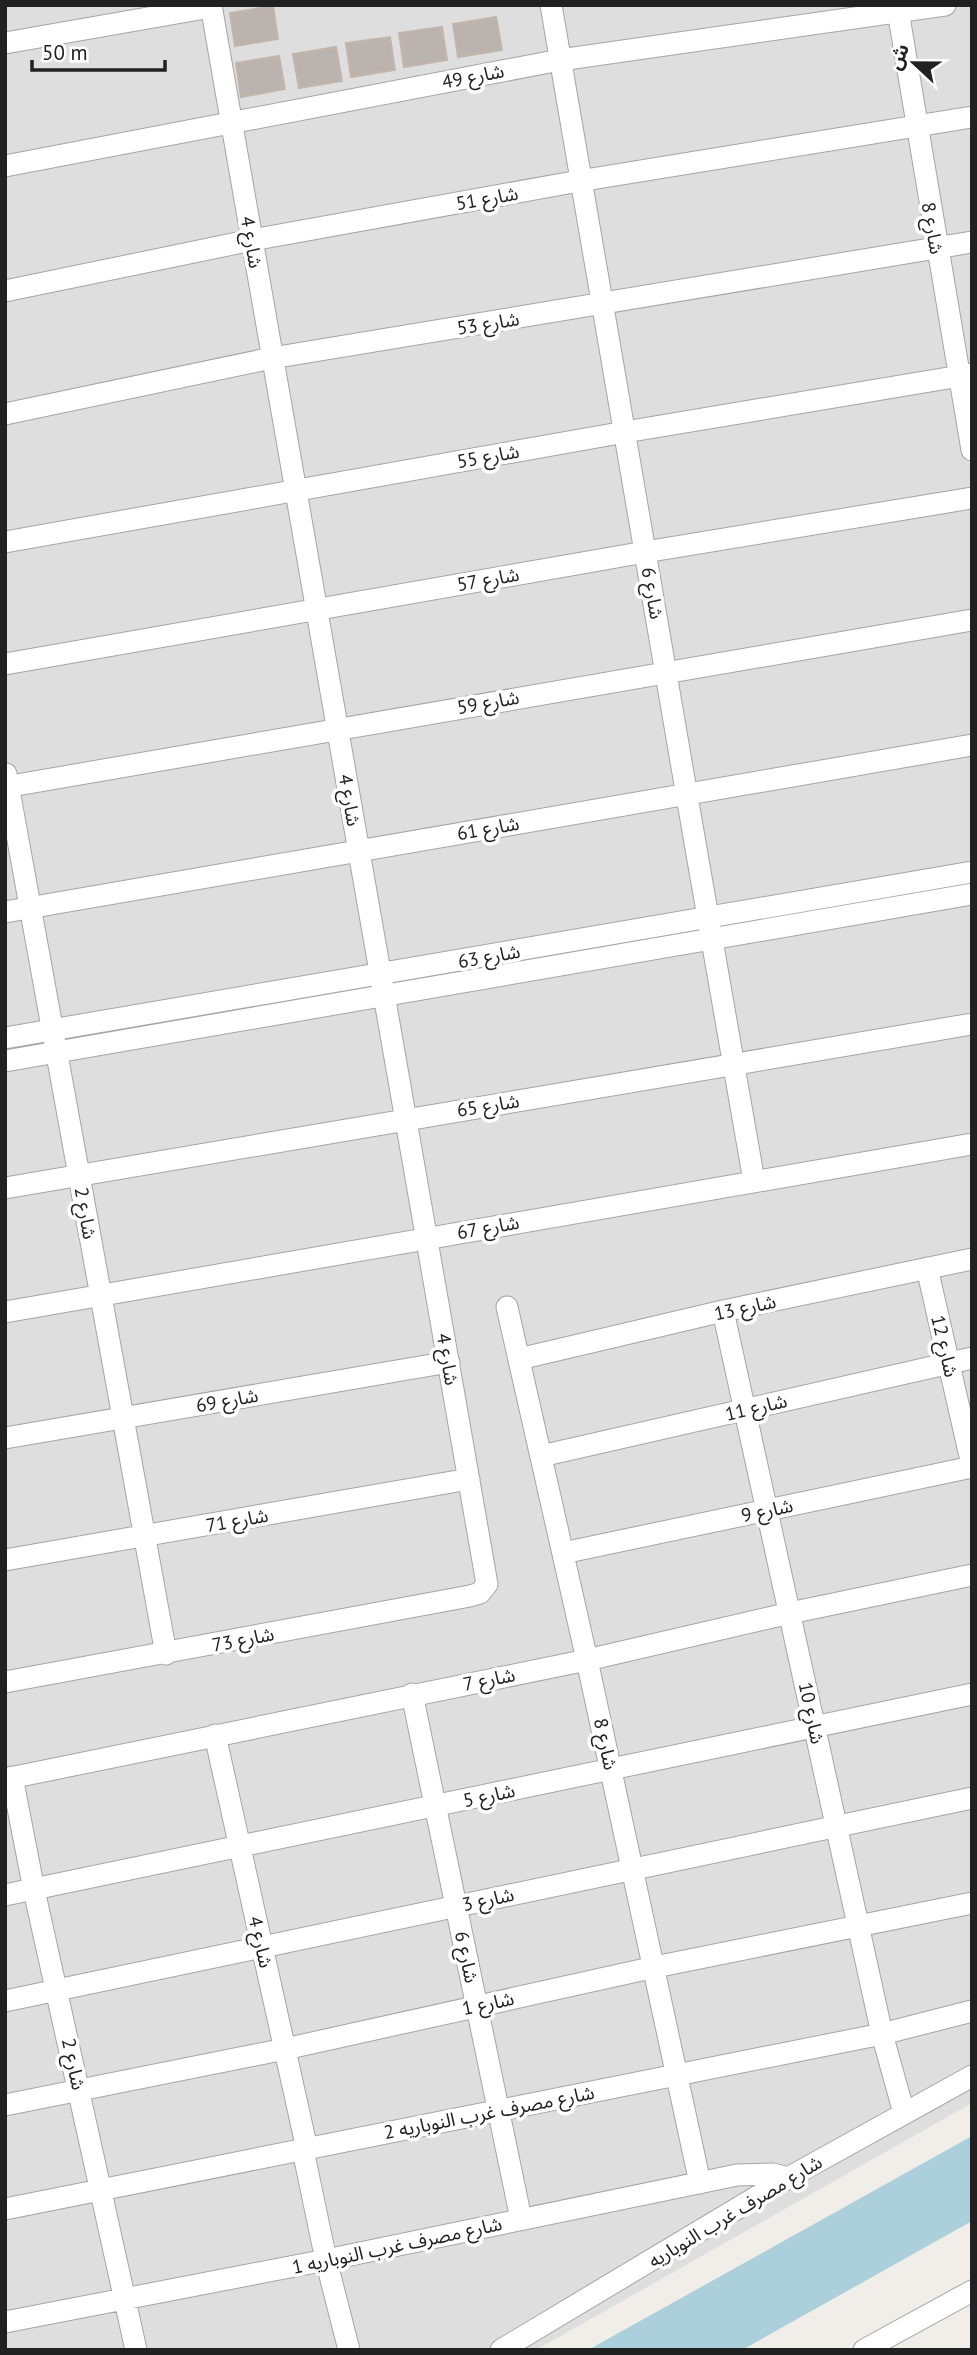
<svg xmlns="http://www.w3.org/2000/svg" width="977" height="2355" viewBox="0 0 977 2355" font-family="'PT Sans','Noto Sans Arabic',sans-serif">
	<rect width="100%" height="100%" fill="#f1eee9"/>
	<path fill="#dfdede" d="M5,5H972V2103L536,2350H5Z"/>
	<path fill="#acd0db" d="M972,2136V2221L742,2350H588Z"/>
	<path fill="#bbb4ae" stroke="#c2b6ac" stroke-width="2" d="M273,6L278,39L235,46L230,13Z
		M496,17L502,50L458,57L453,24Z
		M442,27L447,60L404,67L399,33Z
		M390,37L395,70L351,77L346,43Z
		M336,47L342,81L299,88L293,54Z
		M279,56L285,89L241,97L236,63Z"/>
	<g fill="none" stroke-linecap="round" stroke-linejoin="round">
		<g stroke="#a5a5a5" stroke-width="23">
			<path id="street" d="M551,5C616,397 686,789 754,1181
				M897,5L972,450
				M5,43L211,7
				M5,166L560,60L945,5
				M5,291L252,240L579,181L972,117
				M5,414L272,358L972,242
				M5,542L625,432L972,374
				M5,664L645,552L972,498
				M6,774L166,1654
				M5,787L972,620
				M5,912L972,745
				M5,1038L972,872
				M5,1061L972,894
				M5,1188L972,1024
				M927,1268L972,1465
				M507,1307L587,1660L700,2183
				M723,1311L882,2034L904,2113
				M5,1312L972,1144
				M519,1359L723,1311L972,1259
				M5,1438L449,1362
				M541,1456L972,1358
				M563,1553L972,1467
				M5,1560L469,1479
				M5,1682L470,1596L480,1593L487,1584L211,5
				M412,1694L521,2219
				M215,1735L307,2149
				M12,1777L34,1890L136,2350
				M5,1779L587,1660L790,1613L972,1575
				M5,1895L972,1694
				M5,2001L972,1798
				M5,2105L285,2049L655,1967L972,1903
				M303,2150L326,2260L349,2350
				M5,2209L882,2034L972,2011
				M5,2322L326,2260L737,2175L773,2174L788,2178
				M501,2350L788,2178L972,2076
				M864,2350L972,2291"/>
		</g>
		<use href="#street" stroke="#fff" stroke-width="21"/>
	</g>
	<g text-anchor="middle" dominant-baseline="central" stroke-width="7" stroke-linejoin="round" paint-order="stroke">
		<g font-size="19" fill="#212121" stroke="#fff">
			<text transform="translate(473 76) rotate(-11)">شارع 49</text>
			<text transform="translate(487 198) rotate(-10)">شارع 51</text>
			<text transform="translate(933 228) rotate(80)">شارع 8</text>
			<text transform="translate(252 242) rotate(80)">شارع 4</text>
			<text transform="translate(488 323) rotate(-9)">شارع 53</text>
			<text transform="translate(488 456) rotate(-10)">شارع 55</text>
			<text transform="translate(488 579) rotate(-10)">شارع 57</text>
			<text transform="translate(653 593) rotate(80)">شارع 6</text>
			<text transform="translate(488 702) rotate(-10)">شارع 59</text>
			<text transform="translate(350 800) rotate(80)">شارع 4</text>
			<text transform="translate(488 828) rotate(-10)">شارع 61</text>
			<text transform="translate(489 956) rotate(-10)">شارع 63</text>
			<text transform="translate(488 1105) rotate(-9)">شارع 65</text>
			<text transform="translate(86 1213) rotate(80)">شارع 2</text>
			<text transform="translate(488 1227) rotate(-10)">شارع 67</text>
			<text transform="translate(745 1307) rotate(-12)">شارع 13</text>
			<text transform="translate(945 1346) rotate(77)">شارع 12</text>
			<text transform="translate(448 1359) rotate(80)">شارع 4</text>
			<text transform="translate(227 1400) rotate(-10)">شارع 69</text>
			<text transform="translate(756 1407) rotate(-13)">شارع 11</text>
			<text transform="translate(767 1510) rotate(-12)">شارع 9</text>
			<text transform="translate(237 1520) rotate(-10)">شارع 71</text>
			<text transform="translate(243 1639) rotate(-11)">شارع 73</text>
			<text transform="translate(489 1679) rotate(-11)">شارع 7</text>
			<text transform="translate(812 1713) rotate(78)">شارع 10</text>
			<text transform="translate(606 1744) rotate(78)">شارع 8</text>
			<text transform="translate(489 1795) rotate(-12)">شارع 5</text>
			<text transform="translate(488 1899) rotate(-12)">شارع 3</text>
			<text transform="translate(261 1942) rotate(77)">شارع 4</text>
			<text transform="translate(467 1957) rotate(78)">شارع 6</text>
			<text transform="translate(488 2003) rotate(-12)">شارع 1</text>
			<text transform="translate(74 2064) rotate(78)">شارع 2</text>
			<text transform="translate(489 2112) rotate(-11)">شارع مصرف غرب النوباريه 2</text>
			<text transform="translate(735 2211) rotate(-31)">شارع مصرف غرب النوباريه</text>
			<text transform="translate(397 2245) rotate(-12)">شارع مصرف غرب النوباريه 1</text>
		</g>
	</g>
	<rect width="977" height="2355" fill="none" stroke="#212121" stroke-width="14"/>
	<g transform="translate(914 63) rotate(292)" stroke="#ffffff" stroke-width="5" paint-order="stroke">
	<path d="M0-5L12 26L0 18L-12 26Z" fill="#212121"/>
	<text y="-10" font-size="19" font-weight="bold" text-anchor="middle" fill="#212121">ش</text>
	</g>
	<path d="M32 60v10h133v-10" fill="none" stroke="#212121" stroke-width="3.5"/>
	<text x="42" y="60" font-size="21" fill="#212121" stroke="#ffffff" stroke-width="5" paint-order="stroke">50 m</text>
</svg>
